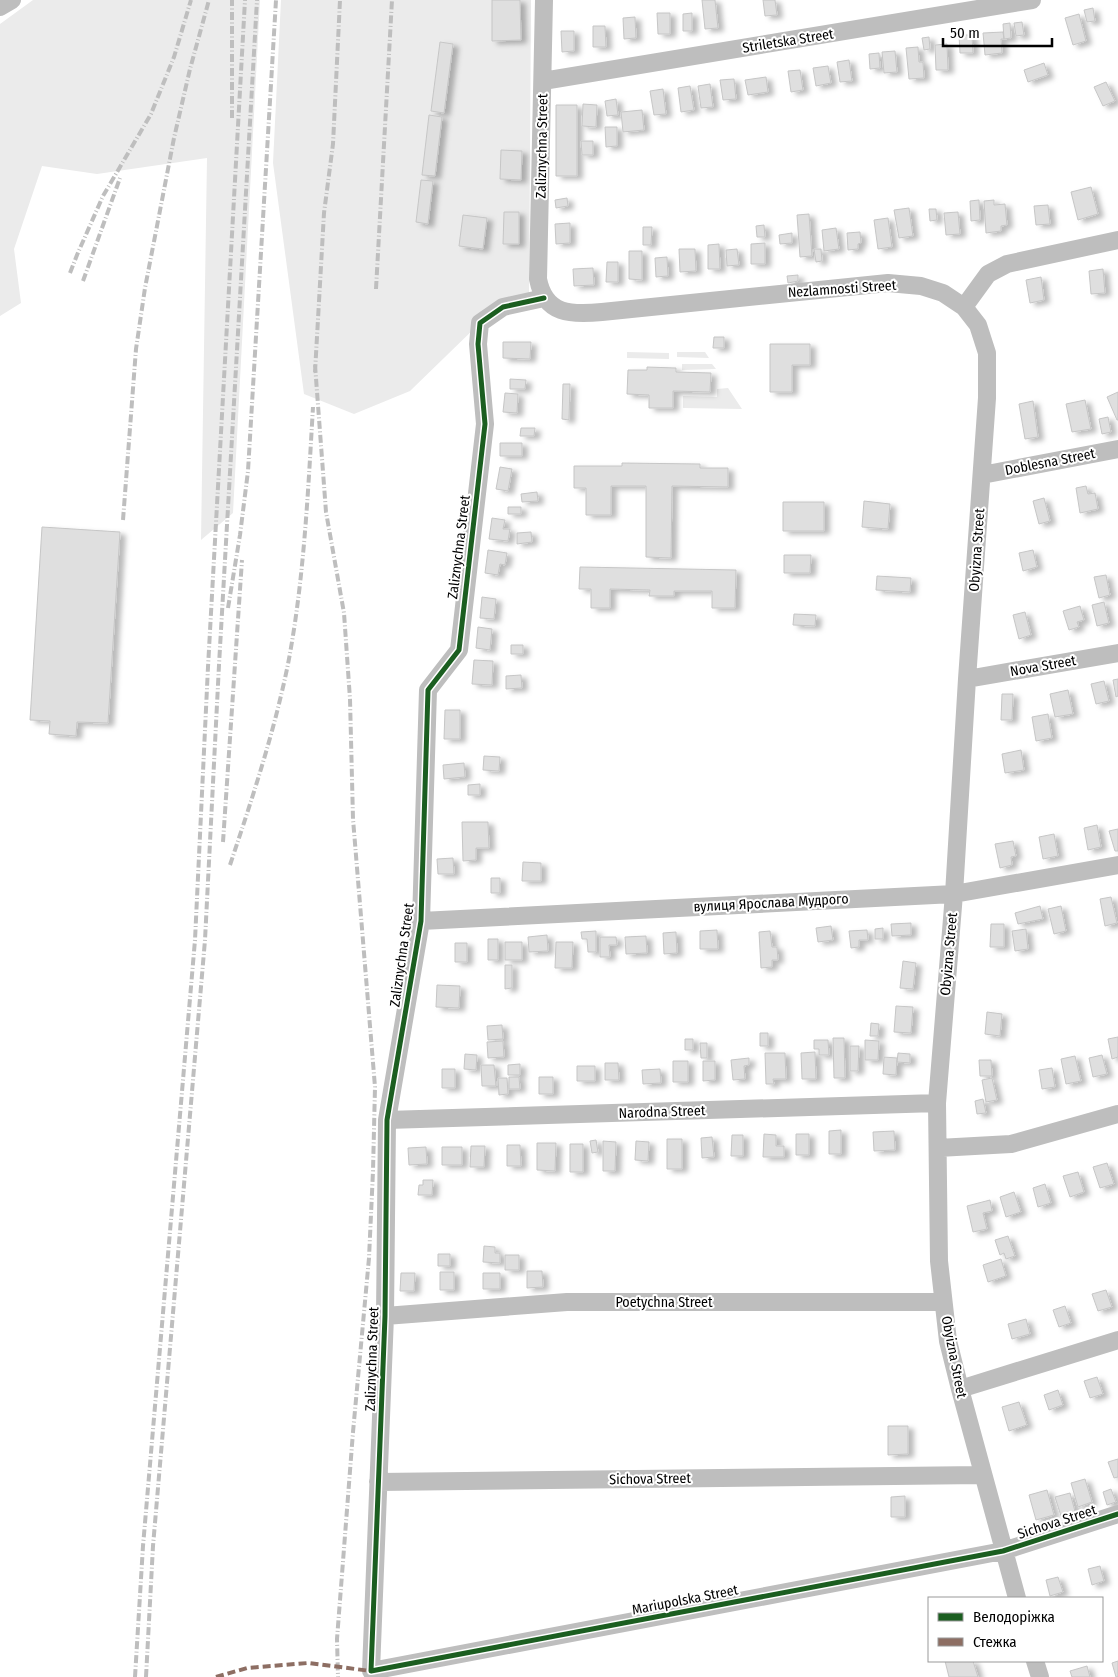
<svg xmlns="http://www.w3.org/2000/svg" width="1118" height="1677" viewBox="0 0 1118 1677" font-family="'Fira Sans Condensed',sans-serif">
	<defs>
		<filter id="shadow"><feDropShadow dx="5.5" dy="3" stdDeviation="2.5" flood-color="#0004"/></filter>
	</defs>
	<rect width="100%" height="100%" fill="#fff"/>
	<path fill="#ebebeb" d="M33,0H260L233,513L201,540L207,158L97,174L42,166L14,249L21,303L0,316V24Z
		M281,0H531L529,301L480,323L410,391L354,414L304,394L273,163Z
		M627,352L669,353V359L627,358Z
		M677,352H705L709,358L677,357Z
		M682,364H712L716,369L682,370Z
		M728,388L742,409L683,408V396L717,397V389Z"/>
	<path fill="#dfdfdf" stroke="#c6c6c6" filter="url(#shadow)" d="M492,0H520L521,40L492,41Z
		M702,0H715L718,28L705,29Z
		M763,0H775L777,15L765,16Z
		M1093,8L1095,21L1087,22L1084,10Z
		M657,13H670V34H658Z
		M692,13V31H683V14Z
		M1079,14L1086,41L1073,45L1065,18Z
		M635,17L636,38L624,39L623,18Z
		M1022,22L1024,35L1016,36L1014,23Z
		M1010,23L1011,38L1004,39L1003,24Z
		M593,26H605L606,47H593Z
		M561,31H574V51L562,52Z
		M1003,32L1004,39H1001L1002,53L985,55L983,33Z
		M959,35H972L973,53H960Z
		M929,37L930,49L924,50L922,38Z
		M440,42L453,44L444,113L431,111Z
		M947,44L948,70H936L935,45Z
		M918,47L919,62H923L924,78L909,79L906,48Z
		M895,51L897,72L884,73L882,52Z
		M879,53L880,68L870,69L869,54Z
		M849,60L852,81L840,82L837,62Z
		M1044,63L1048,75L1028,82L1024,70Z
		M828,66L831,83L816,86L813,68Z
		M800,70L803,90L791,92L788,71Z
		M766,77L768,92L748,95L745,80Z
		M734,79L736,99L723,100L720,80Z
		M1106,82L1115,101L1103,106L1094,87Z
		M710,84L713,107L701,108L698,86Z
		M690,86L694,110L681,112L678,88Z
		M663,89L666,114L654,115L650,91Z
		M616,99L618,115L607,116L605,101Z
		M583,104L597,105L596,127L582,126Z
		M556,105H577V176H556Z
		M642,110L644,130L623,132L621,112Z
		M429,115L442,117L435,176L422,175Z
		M605,127H617V146L606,147Z
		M581,141H593V155H582Z
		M501,150L522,151L521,180L500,179Z
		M421,180L433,181L428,224L416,222Z
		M1091,187L1098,214L1078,220L1071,192Z
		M567,198L568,206L556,208L555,200Z
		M979,200L980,220L971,221L970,201Z
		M994,200V205L1005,204L1007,225L1001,226V231L986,233L984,201Z
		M1048,205L1050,224L1036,225L1034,206Z
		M909,208L913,236L899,238L894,210Z
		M929,209H936L937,220L930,221Z
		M504,212H519V244H503Z
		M958,212L960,234L946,235L944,213Z
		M809,214L812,256L800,257L797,215Z
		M463,215L487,218L483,249L459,246Z
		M888,218L892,247L878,249L874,220Z
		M570,223V243L556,244L555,224Z
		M764,225L765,237H757L756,226Z
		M643,227H652L651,245H643Z
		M836,228L839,249L824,251L822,230Z
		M860,232L861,243L858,244V249L848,250L847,233Z
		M792,233V243L780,244L779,235Z
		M765,243V264H751V244Z
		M719,244L720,269H708V245Z
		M679,249H695L696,271L680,272Z
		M737,249L739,265L727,266L726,250Z
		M814,249H821L822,261L816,262Z
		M629,251H642V280L629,279Z
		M667,257L668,276L656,277L655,258Z
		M607,262H618V282H606Z
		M593,268L594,285L574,286L573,269Z
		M1103,269L1105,293L1091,294L1089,271Z
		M798,275V281L788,283L787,276Z
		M1041,277L1044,300L1030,303L1026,280Z
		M714,337H724V348H713Z
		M503,342H531L530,359L503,358Z
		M770,344H810V365H792V392H770Z
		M647,367L676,368V372L711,373L710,392L673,391V408H649V395L627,394L628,370H647Z
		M510,379L526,380L525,389H510Z
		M563,384H570L569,420L562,419Z
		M1118,392V420H1117L1107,397Z
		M505,393L518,394L517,413L503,412Z
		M1085,400L1091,429L1072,432L1066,404Z
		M1033,401L1038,437L1025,439L1019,404Z
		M1108,417L1111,432L1102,434L1099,419Z
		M521,428H535L534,436H520Z
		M500,443H522V456H500Z
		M622,463L700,464V468H728V487L672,486L671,558L646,557V486H611V515H586V488H574V466H622Z
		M500,467L512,469L508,491L496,489Z
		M1086,486L1088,494L1095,493L1098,509L1080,513L1076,488Z
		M537,492L538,501L522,502L521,494Z
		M1044,498L1050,521L1039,524L1033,501Z
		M864,501L890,504L888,529L862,527Z
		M783,502H824V531H783Z
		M508,507H521V514H508Z
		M492,518L505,520L503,529H510L508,541L489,539Z
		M42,527L120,532L108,723L77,722L76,736L49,734L50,721L30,720Z
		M531,532L532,542L517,544V533Z
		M488,550L507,553L505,565L500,564L498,575L485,573Z
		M1033,550L1037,567L1023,571L1019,553Z
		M784,555H811L810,573H784Z
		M580,567L736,570L735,608H712V591H674V596H649L650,590L610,589V608H591V589H579Z
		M1106,575L1110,595L1099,598L1094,577Z
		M877,576L911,578L910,592L876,590Z
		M482,597L496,599L494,619L480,618Z
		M1104,602L1109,623L1097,626L1092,605Z
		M1080,606L1084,620L1077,622L1079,627L1069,630L1063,611Z
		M1025,612L1031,635L1019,639L1013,615Z
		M794,614L816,615L815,626L793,625Z
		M478,627L492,629L490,650L476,648Z
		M511,645H523V654H511Z
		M474,660L493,661L492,685L472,684Z
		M521,675L522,688L506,689V676Z
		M1118,679V696L1116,697L1113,680Z
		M1104,681L1109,701L1096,704L1091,684Z
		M1068,690L1073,714L1055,717L1050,694Z
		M1002,694H1013L1012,720H1001Z
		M445,710H460V739H444Z
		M1048,714L1052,738L1036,741L1032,717Z
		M1021,750L1024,770L1005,773L1002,754Z
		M484,756L500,757L499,771L483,770Z
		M464,763L465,777L444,779L443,765Z
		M480,784V795H468V785Z
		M462,822H488L489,848H476V860L463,861Z
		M1097,825L1101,847L1088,850L1084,828Z
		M1118,829V851H1115L1109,831Z
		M1054,834L1058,856L1043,859L1039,837Z
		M1013,841L1016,856L1011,857L1012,865L1000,868L995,844Z
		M453,858L454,874H438L437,859Z
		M523,862L541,863V881H522Z
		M491,878H500V893H491Z
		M1111,897L1117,923L1105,926L1100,899Z
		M1040,906L1043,919L1018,924L1015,913Z
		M1061,906L1066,931L1054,934L1048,909Z
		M911,923V935L892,936L891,924Z
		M991,924H1004V947H990Z
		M831,926L833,940L818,942L816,928Z
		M883,928V939H875V929Z
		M1026,929L1028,949L1015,951L1012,931Z
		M717,930L718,949H700V931Z
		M867,930L868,940H859V947L851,948L849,931Z
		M596,931V952H588L587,939H582L581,932Z
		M770,931L772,947H777L778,960H772V967L761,968L759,932Z
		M676,932L677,953L664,954L663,933Z
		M547,935L548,951L529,952L528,937Z
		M646,936L647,953L626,954L625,937Z
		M600,937H616L617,945H609L610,957H600Z
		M488,939H498V960H488Z
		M505,942H522V960H505Z
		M556,942H573L572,968H555Z
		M455,943H467V962H455Z
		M903,961L916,963L913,989L900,988Z
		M505,965H512V988L505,989Z
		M437,985L460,986L459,1008L436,1007Z
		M896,1006L913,1007L911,1033L894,1032Z
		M987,1012L1002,1014L1000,1036L985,1034Z
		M871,1023L879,1024L878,1036H870Z
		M502,1025L503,1039L488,1040L487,1026Z
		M760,1033H768V1046H760Z
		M1118,1037V1057L1112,1059L1108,1039Z
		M833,1038H844L845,1078H834Z
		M685,1039H693V1050H685Z
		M814,1040H828L829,1055H819V1049H814Z
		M865,1040L879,1041L878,1060H865Z
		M503,1041L504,1057L488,1058L487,1042Z
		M700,1043H707V1058H701Z
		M850,1046H859L858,1071H850Z
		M815,1052L816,1079H802L801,1053Z
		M765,1053H785L786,1079H773L774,1084H766Z
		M898,1053L910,1054V1063L897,1062Z
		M465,1054L477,1055L476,1070L464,1069Z
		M1102,1055L1107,1074L1093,1077L1089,1058Z
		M1075,1056L1081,1081L1066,1084L1061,1059Z
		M884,1057L897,1058L896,1075L883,1074Z
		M749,1058V1065L744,1066L745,1079L733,1080L731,1060Z
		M979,1060H991L992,1076H980Z
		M673,1061H688V1082H673Z
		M703,1061H715V1080L703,1081Z
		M605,1063H618L619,1080H605Z
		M520,1064V1075H508V1065Z
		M481,1065H494L496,1086H482Z
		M577,1066H595V1081H577Z
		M1052,1068L1055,1087L1042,1089L1039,1070Z
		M442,1069H455V1088H442Z
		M660,1069L661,1083L643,1084L642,1070Z
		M509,1077H519L520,1089H509Z
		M539,1077H553V1094H539Z
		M498,1078H507L508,1094L499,1095Z
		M992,1078L997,1100L986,1102L982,1080Z
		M983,1099L986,1113L977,1114L975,1101Z
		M841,1130V1154H829V1131Z
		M894,1131L895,1150L874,1151L873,1132Z
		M764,1134L776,1135V1146H784V1157H763Z
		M796,1134H809V1155H796Z
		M732,1135H743V1156H731Z
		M712,1137L714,1157L702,1158L701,1138Z
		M667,1139H682V1169H667Z
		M596,1140L598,1152L592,1153L590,1141Z
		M603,1141L616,1142L615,1171H603Z
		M636,1141L649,1142L648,1161L635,1160Z
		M537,1143H556L555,1171L537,1170Z
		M570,1144H583V1172H570Z
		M507,1145H520L521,1166H507Z
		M471,1146H485L484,1167H470Z
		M426,1147L427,1164L409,1165L408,1148Z
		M442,1147H462V1165H442Z
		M1107,1163L1114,1184L1100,1188L1093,1167Z
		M1078,1172L1084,1192L1070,1197L1063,1176Z
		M423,1180H433L432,1195H418L419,1185H423Z
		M1045,1184L1051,1203L1038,1207L1033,1188Z
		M1014,1192L1021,1212L1006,1217L1000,1197Z
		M990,1200L992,1211L983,1213L987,1229L973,1232L967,1206Z
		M1008,1236L1015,1256L1006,1259L1004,1253L1000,1255L995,1240Z
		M484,1246L495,1247V1253H500V1263L483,1262Z
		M438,1254H450V1266H438Z
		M505,1255H519V1270H505Z
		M1001,1259L1006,1276L988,1282L983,1265Z
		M527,1271H542L543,1287L527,1288Z
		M440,1272H454V1290H440Z
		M401,1273H415L414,1291H400Z
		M483,1273H500V1289H483Z
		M1106,1290L1112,1307L1098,1311L1092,1294Z
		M1065,1306L1071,1323L1059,1327L1053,1310Z
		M1026,1319L1030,1334L1012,1339L1008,1324Z
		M1097,1377L1103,1394L1090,1398L1084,1381Z
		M1058,1390L1063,1405L1049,1410L1044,1395Z
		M1019,1402L1027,1425L1009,1431L1002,1407Z
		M888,1426H908V1454L888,1455Z
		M1118,1459V1477L1114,1478L1108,1462Z
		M1085,1479L1092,1502L1078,1507L1071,1483Z
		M1111,1489L1116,1502L1107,1505L1103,1492Z
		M1047,1490L1054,1515L1036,1520L1029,1495Z
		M1070,1493L1076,1515L1062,1519L1055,1497Z
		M905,1496V1517H891V1497Z
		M1100,1566L1104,1581L1092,1585L1088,1569Z
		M1058,1577L1063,1592L1050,1596L1046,1580Z
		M945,1661H973L978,1677H949Z
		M1118,1661V1677H1116L1112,1663Z
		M1087,1666L1090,1677H1072L1070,1671Z"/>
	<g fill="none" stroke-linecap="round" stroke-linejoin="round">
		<path stroke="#bebebe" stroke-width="18" d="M544,0L538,279C545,315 571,315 602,312L888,283L921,286L943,293L964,307L988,274L1007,264L1118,240
			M0,7L12,0
			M543,81L1032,0
			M544,298L503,307L480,323L478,344L485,424L459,650L428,690L421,921L387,1120L385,1316L371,1671L1003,1551L1118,1514
			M964,307L978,325L987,353V398L967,679L954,894L937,1103L939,1261L948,1341L960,1389L1017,1598
			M982,475L1118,449
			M967,679L1118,653
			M421,921L954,894L1118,865
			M387,1120L937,1103
			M938,1148L1011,1144L1118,1114
			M385,1316L567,1302H943
			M960,1389L1118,1340
			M378,1482L982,1475
			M1035,1661L1040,1677"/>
		<path stroke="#bebebe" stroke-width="4" stroke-dasharray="8 2.5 1 2.5" stroke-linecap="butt" d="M232,118V0
			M70,273L77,255L103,196L151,114L174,57L191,0
			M83,281L120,178
			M376,289L392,0
			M315,365L326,512L344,613L350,699L353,819L375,1087L373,1171L369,1258L353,1432L337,1639L338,1677
			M315,372L324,213L333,144L340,0
			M123,520L136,349L145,288L174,138L190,69L209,0
			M228,608L240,535L248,471L276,0
			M223,842L242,560
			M230,865C252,799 274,733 288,664C304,581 308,492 313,407
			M135,1677L143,1546L195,940L208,667L245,0
			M146,1677L153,1546L205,940L219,665L257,0"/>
		<path stroke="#8d6e63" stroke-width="4" stroke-dasharray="8 4" stroke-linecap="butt" d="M216,1677L247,1668L308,1663L371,1671"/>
		<g stroke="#fff" stroke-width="8">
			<path id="cycleway" d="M544,298L503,307L480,323L478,344L485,424L459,650L428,690L421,921L387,1120L385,1316L371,1671L1003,1551L1118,1514"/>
		</g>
		<use href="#cycleway" stroke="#1b5e20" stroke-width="5"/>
	</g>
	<g text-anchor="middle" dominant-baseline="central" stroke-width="4" stroke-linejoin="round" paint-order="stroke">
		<g font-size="14" fill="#000" stroke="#fff">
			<text transform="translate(788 41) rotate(-9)">Striletska Street</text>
			<text transform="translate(542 146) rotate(-89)">Zaliznychna Street</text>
			<text transform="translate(842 289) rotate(-4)">Nezlamnosti Street</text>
			<text transform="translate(1050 462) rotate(-11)">Doblesna Street</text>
			<text transform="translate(459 547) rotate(-83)">Zaliznychna Street</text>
			<text transform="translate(977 550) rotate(-86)">Obyizna Street</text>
			<text transform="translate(1043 666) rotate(-10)">Nova Street</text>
			<text transform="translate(771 903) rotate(-3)">вулиця Ярослава Мудрого</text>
			<text transform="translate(949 954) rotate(-85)">Obyizna Street</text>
			<text transform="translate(402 955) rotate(-82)">Zaliznychna Street</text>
			<text transform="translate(662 1112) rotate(-2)">Narodna Street</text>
			<text x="664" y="1302">Poetychna Street</text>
			<text transform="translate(954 1357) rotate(79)">Obyizna Street</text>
			<text transform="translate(372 1359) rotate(-88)">Zaliznychna Street</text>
			<text transform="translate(650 1479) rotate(-1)">Sichova Street</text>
			<text transform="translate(1057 1522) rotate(-18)">Sichova Street</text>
			<text transform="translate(685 1600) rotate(-11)">Mariupolska Street</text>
		</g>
	</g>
	<rect x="928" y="1597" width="175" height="65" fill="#ffffff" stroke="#999999"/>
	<rect x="938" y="1613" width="25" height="8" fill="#1b5e20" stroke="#999999"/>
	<text x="973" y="1622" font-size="15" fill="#000000">Велодоріжка</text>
	<rect x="938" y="1638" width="25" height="8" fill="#8d6e63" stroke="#999999"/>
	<text x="973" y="1647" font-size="15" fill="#000000">Стежка</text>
	<path d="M943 38v8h109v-8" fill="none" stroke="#000000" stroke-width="2.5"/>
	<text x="950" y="38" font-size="15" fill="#000000" stroke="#ffffff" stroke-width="4" paint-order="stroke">50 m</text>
</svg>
